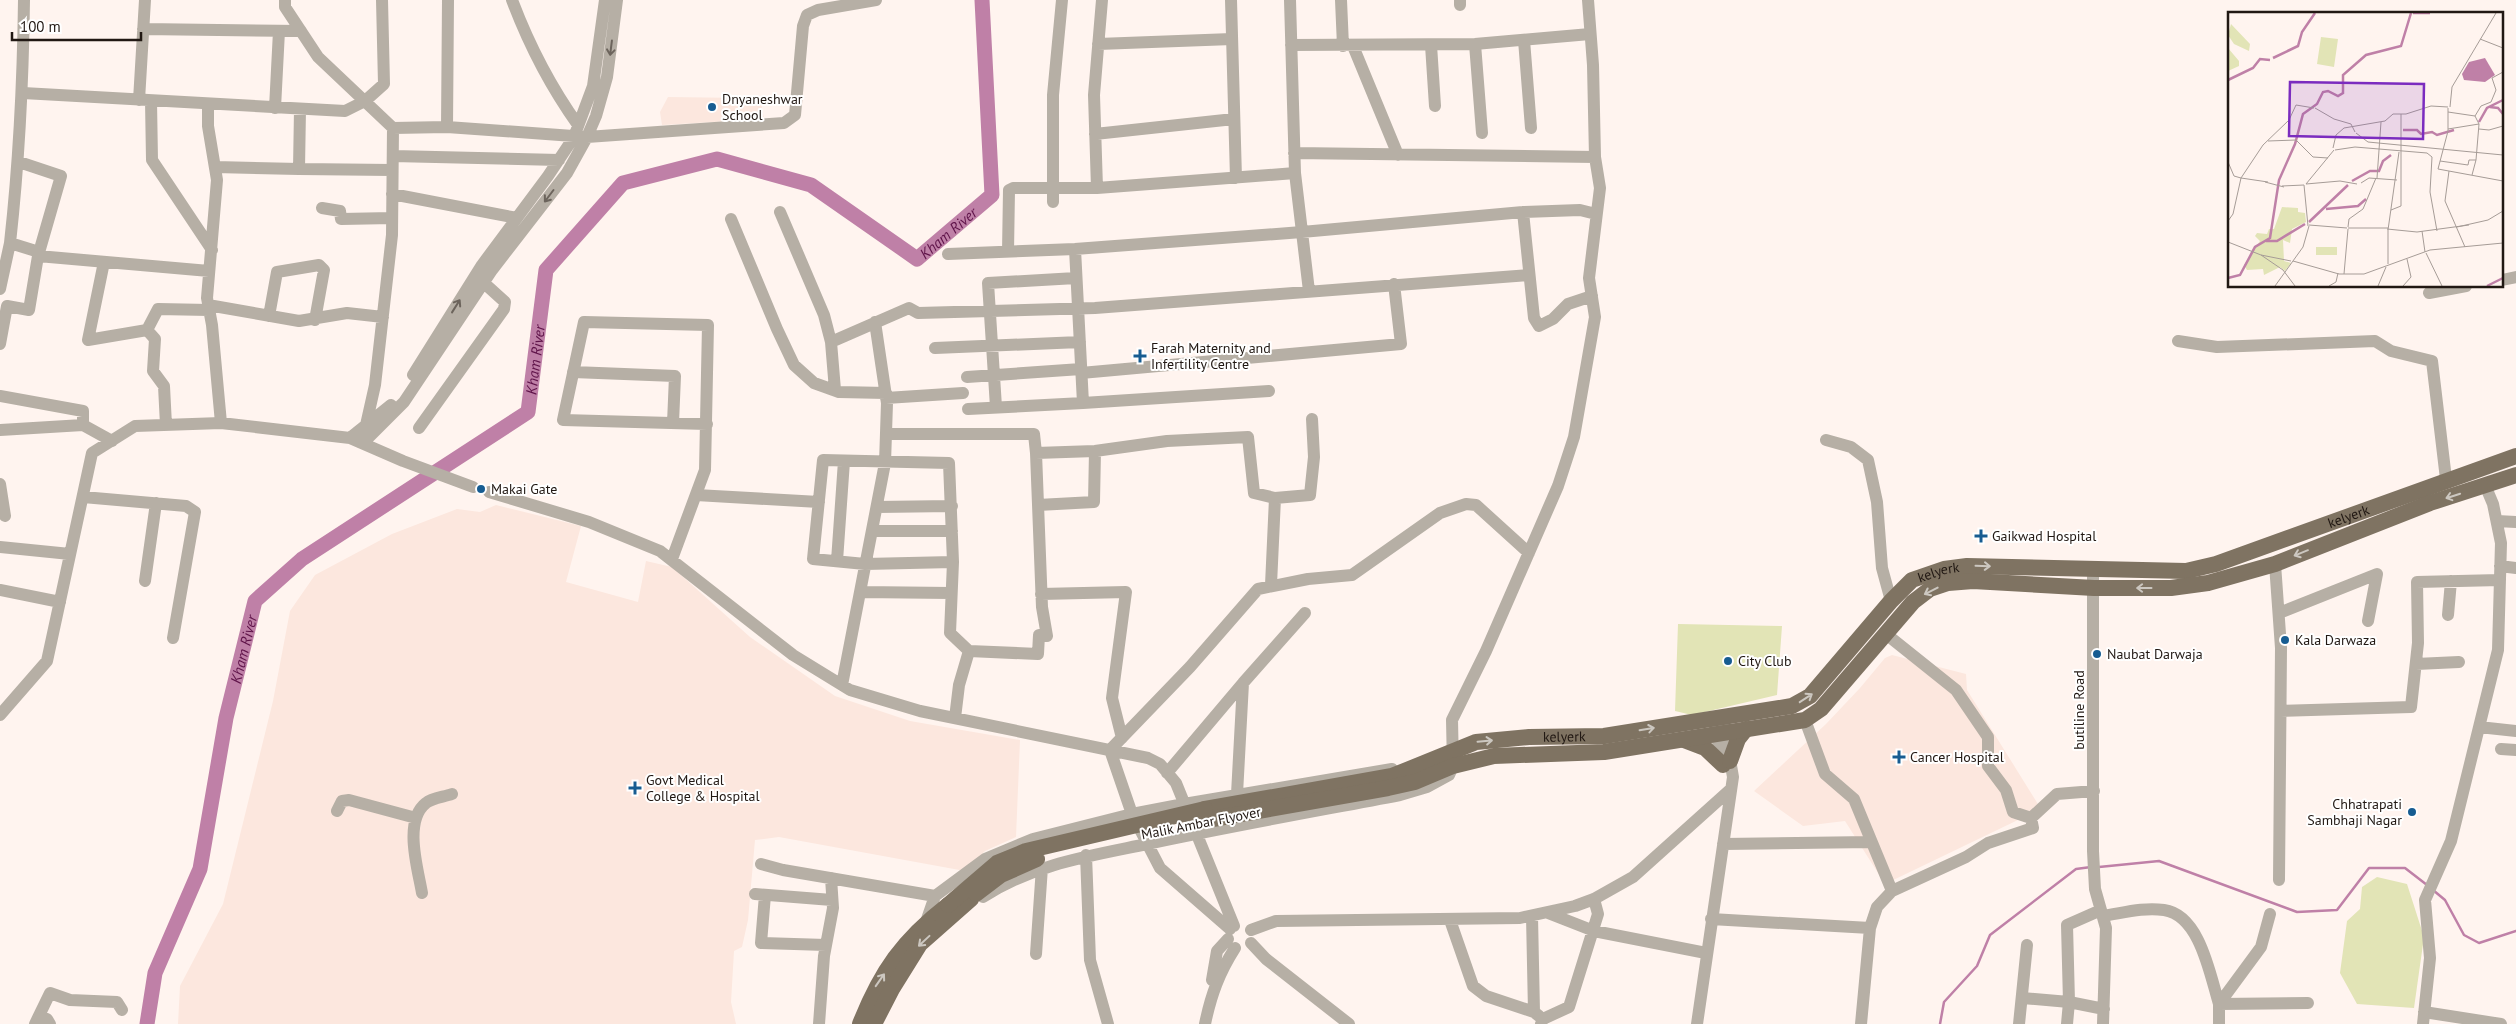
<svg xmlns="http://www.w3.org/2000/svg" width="2516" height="1024" viewBox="0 0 2516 1024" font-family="'PT Sans',sans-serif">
	<rect width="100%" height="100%" fill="#fff4ef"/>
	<path fill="#fce7de" d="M668,97L744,98L761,103L764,119L662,125L660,112Z
		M496,505L581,526L566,582L638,602L646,561L672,567L750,637L835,696L910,721L1020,740L1016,837L985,851L965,871L779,837L755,840L748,920L742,947L734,951L731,1002L736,1024H178L180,986L223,904L273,701L290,611L315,575L392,534L457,509L480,512Z
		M1892,655L1966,674L1967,690L2041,809L1885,884L1845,821L1803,826L1754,791L1826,724L1860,688L1885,658Z"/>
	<path fill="#e2e4b6" d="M1678,624L1782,626L1777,695L1692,715L1675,711Z
		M2377,877L2407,884L2424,937L2414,1008L2357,1004L2340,973L2347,921L2360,909L2362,887Z"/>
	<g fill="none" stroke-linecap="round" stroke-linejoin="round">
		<path stroke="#bf80a7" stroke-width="2.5" d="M2099,867L2159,861L2297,912L2337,910L2369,868H2405L2427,885
			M2433,890L2445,900L2464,935L2479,943L2516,931
			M1940,1024L1944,1002L1977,966L1990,935L2076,869L2091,867"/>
		<path stroke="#bf80a7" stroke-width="15" id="s1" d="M147,1024L155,973L200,869L226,718L255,601L302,559L528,412L546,270L623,183L717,159L811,185L917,259L992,195L982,0"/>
		<path stroke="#b6afa5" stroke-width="12" d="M285,0V7L318,57L393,128L392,235L375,385L366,425
			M512,0C529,45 550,86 578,125
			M1231,0L1236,178
			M1290,0L1295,173L1309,291
			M1341,0L1343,46
			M1460,0V5
			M143,29L301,31
			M1524,40L1531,128
			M1098,44L1232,39
			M1475,44L1482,133
			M1291,45L1475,44L1590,34
			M1431,45L1435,106
			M1353,46L1398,155
			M23,93L345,111L365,101L384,84L382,0
			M139,100L145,0
			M151,101L152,160L212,250
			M208,104V126L217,180L207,298L212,325L221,423
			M275,108L279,31
			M300,109L299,169L392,170
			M447,127L448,0
			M393,128L447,127L587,137L784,123L795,115L803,26L807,15L818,10L876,0
			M1095,134L1234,119
			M1294,153L1595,157
			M393,156L559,160
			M215,167L299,169
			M1097,188L1094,95L1102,0
			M392,194L517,218
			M1053,202V95L1062,0
			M322,208L340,211L341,219L392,218
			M780,212L824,315L831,342L835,390
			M1523,212L1534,318L1539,326L1553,319L1568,304L1592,296
			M731,219L777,329L794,365L814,383L839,392L886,393
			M10,243C19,162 23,82 24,0
			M1075,249L1083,403L1269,391
			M1008,252L1009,190L1013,188H1097L1295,173
			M948,254L1075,249L1302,232L1523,212L1580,210L1596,214
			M38,256L209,271
			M104,262L88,340L147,330
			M2502,280L2516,277
			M0,289L10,243L39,252
			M2429,293L2466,286
			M208,305L299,321L347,313L383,317
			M269,316L277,272L319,265L324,270L315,320
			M2178,341L2217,347L2375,341L2391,351L2432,361L2446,479
			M831,342L909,308L918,313L1095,308L1528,275
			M0,344L7,306L29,310L38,256L61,176L19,162
			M935,348L1080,342
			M573,372L675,376L673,423
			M1081,373L1401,344L1394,284
			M413,375L482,265L548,176L574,137L593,86L605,0
			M967,377L1081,369
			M0,396L83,411V425L112,441
			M886,398L963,393
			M996,407L988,283L1076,278
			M968,409L1083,403
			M166,425L164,386L153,371L155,339L147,330L158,309L209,310
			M419,428L504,309L505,302L484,283
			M0,430L83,425
			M887,434H1034L1036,453
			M350,438L391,405
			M1826,440L1851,447L1868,460L1877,502L1882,568L1891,601
			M363,443L404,402L492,270L567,173L587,137L596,116L607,77L617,0
			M0,484L5,516
			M489,492L589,522L660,551L793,655L850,690L920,711L1148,758L1160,764L1176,783L1234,926
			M696,495L819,502
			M83,497L186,506L195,512L173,638
			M1275,498L1310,495L1314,457L1312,419
			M1038,505L1094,502L1095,451
			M877,507L952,506
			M2497,521L2516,522
			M872,531H952
			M0,547L70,554
			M672,559L705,470L708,325L584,322L563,420L707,424
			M837,561L844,461
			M953,562L865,564L813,559L823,460L949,463L953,562L950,633L969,651
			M2275,564L2281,648L2279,880
			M2500,566L2516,568
			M2093,570V851L2095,889L2106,928L2103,1024
			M145,581L156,503
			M0,590L60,602
			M860,592L951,593
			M1041,594L1126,592L1112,698L1122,738
			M2279,613L2377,574L2368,621
			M2448,615L2451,581
			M1886,634L1956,690L1988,737V766L2006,790L2013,812L2031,818
			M2416,664L2459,662
			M842,685L885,463L887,403L875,322
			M2281,711L2411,707L2418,643L2417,582L2500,580
			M0,715L47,661L92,453L135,426L221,423L350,438L403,461L473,487
			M955,718L959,685L969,651L1038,654L1039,635L1047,636L1042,607L1036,453L1095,451L1167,441L1248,437L1254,493L1275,498L1271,585
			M1805,720L1825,774L1854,799L1892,891
			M1715,727L1723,766
			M2479,727L2516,731
			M2501,749L2516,750
			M1110,750L1190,667L1258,589L1308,579L1352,575L1440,513L1466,504L1476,505L1529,553
			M1110,750L1132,814L1160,868L1230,929
			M1167,773L1243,683
			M1237,794L1243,683L1305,613
			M337,811L342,801L349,800L416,818
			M1723,844L1871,842
			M1086,855L1090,960L1108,1024
			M761,864L783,870L935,896
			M422,893C418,869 403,821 426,803C432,798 444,797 452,794
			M755,894L832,900
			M765,895L761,943L826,945
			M983,897C1034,864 1089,856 1147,844C1231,826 1316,811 1400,795L1427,787L1449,775L1453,766L1452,720L1486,651L1558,486L1574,437L1595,317L1589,278L1600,188L1595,157L1593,65L1588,0
			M1548,913L1594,931L1706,953
			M1532,916L1534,1012L1539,1016
			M2103,916C2123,913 2143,907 2164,910C2200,915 2210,975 2219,1004L2308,1003
			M1711,919L1870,928
			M1450,920L1473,986L1486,996L1534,1012
			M926,922L935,896L985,859L1033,839L1132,814L1184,804L1392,769
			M1251,930L1276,921L1520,918L1575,906L1594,899L1633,877L1731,789
			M1251,943L1266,959L1349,1024
			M1036,954L1042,867
			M1212,980L1217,951L1228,939
			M2022,998L2069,1002L2104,1009
			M2424,1012L2501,1024
			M39,1016L47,1019L50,1024
			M35,1024L50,993L70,1000L117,1002L122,1010
			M819,1024L824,956L833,908L831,878
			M1205,1024C1211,995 1219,973 1235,948
			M1541,1024L1543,1019L1569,1007L1598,914L1594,899
			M1697,1024L1733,777L1724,725
			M1861,1024L1870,928L1877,907L1892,891L1966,857L1988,843L2033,828L2031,818L2057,794L2094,791
			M2019,1024L2027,945
			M2067,1024L2069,1002L2067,925L2101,910
			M2219,1024V1004L2261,947L2270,914
			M2423,1024L2430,958L2425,900L2451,841L2498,650L2501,543L2493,504L2485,485"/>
		<g stroke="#7f7362" stroke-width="16">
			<path d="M1684,740L1705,748L1723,765"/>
			<path d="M1730,761L1738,739L1746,729"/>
			<path id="s2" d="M1205,809L1392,776L1476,742L1529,737L1604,736L1792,706L1810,696L1891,601L1912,580L1944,569L1967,566L2186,571L2216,564L2516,456"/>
			<path d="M1207,820L1388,788L1415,782L1453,766L1494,756L1604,752L1805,720L1821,709L1913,602L1930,589L1948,583L1973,581L2094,588H2171L2208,583L2275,564L2430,503L2516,475"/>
			<path d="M860,1024C881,971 903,940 948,905"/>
			<path d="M874,1024L892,989L920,944L971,899"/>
		</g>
		<path stroke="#7f7362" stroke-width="16" d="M976,894L1001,875L1037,859
			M948,905L997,863L1026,851L1205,809"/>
	</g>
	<defs><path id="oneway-shaft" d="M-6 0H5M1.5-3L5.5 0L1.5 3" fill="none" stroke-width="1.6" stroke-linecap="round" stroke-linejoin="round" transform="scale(1.25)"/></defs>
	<g stroke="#6c645c">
		<use href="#oneway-shaft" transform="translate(611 48) rotate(97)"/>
		<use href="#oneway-shaft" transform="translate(549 196) rotate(127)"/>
		<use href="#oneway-shaft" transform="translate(456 306) rotate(-58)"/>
	</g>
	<g stroke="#ccc7c0">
		<use href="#oneway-shaft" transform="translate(2453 496) rotate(162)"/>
		<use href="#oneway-shaft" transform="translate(2301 553) rotate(158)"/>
		<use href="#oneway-shaft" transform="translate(1983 566) rotate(2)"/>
		<use href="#oneway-shaft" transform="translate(2144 588) rotate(-180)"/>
		<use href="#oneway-shaft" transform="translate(1931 591) rotate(153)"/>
		<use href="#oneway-shaft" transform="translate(1806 698) rotate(-33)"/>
		<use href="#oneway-shaft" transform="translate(1647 729) rotate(-9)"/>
		<use href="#oneway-shaft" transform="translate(1485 741) rotate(-5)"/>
		<use href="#oneway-shaft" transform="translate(924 941) rotate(137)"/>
		<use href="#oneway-shaft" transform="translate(880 980) rotate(-55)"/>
	</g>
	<g fill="#175c91" stroke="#fff" stroke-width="2">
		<circle cx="712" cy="107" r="5"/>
		<path d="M1137.5 348.5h5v5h5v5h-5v5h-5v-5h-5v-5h5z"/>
		<circle cx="481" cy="489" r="5"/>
		<path d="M1978.5 528.5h5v5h5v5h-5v5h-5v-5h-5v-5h5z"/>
		<circle cx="2285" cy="640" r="5"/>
		<circle cx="2097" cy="654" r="5"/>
		<circle cx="1728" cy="661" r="5"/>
		<path d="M1896.5 749.5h5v5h5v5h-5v5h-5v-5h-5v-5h5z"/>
		<path d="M632.5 780.5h5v5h5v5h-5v5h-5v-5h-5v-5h5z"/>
		<circle cx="2412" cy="812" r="5"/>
	</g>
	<g text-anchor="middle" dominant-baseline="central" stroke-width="4" stroke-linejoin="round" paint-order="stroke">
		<g font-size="14" fill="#211813" stroke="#fff" text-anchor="start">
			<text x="722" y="99">Dnyaneshwar<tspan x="722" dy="16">School</tspan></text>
			<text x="1151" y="348">Farah Maternity and<tspan x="1151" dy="16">Infertility Centre</tspan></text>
			<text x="491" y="489">Makai Gate</text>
			<text x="1992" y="536">Gaikwad Hospital</text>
			<text x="2295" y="640">Kala Darwaza</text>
			<text x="2107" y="654">Naubat Darwaja</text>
			<text x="1738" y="661">City Club</text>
			<text x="1910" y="757">Cancer Hospital</text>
			<text x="646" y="780">Govt Medical<tspan x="646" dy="16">College &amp; Hospital</tspan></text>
			<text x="2402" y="804" text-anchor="end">Chhatrapati<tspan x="2402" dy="16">Sambhaji Nagar</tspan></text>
		</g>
		<g font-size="14" fill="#211813" stroke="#fff">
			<text stroke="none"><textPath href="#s2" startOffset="1222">kelyerk</textPath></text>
			<text stroke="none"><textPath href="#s2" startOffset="802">kelyerk</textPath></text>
			<text transform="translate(2079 710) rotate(-90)">butiline Road</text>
			<text stroke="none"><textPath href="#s2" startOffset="369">kelyerk</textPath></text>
			<text transform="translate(1201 823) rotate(-11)">Malik Ambar Flyover</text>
		</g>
		<g font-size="15" font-style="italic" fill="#5f1349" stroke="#fff">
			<text stroke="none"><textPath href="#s1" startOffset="1395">Kham River</textPath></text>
			<text stroke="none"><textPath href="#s1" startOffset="824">Kham River</textPath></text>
			<text stroke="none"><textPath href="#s1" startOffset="389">Kham River</textPath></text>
		</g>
	</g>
	<g transform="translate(2228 12)">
		<rect width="275" height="275" fill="#fff4ef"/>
		<path d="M3,12L22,32L21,39L6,32L0,23ZM93,25L110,27L106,55L89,52ZM0,36L11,49V54L0,59ZM54,195L70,196V200L77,201L78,210L64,217L62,231L55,228L56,249L63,251L57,259L52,255L36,263L35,257L19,258L16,253L32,229L27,224L29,221L39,222L41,217H46ZM88,235H109V243H88Z" fill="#e2e4b6"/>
		<path d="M257,46L267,63L257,70L236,68L234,62L241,50Z" fill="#bf80a7"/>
		<path fill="none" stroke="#bf80a7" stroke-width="2.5" d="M185,1H202M45,46L70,34L74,20L87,1M0,68L25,56L32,47L42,48M262,95L270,96L275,102M251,110L259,96L275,88M175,118H189L193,122L204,120L209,123L226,118M124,169L142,159H151L155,149L163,143M98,197L130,194L138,187M81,210L120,173M38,229H49L77,212M0,266L12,263L27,235L42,226L51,168L67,132L75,102L89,92L95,80L100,79L110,84L115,81V63L138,43L173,34L183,1M259,274L275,266"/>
		<path fill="none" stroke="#a69c97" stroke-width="1" d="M252,27L275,36M222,95L224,75L268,1M87,96L106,107L123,112L127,120M220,96V119L210,157L275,169M220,100L247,104L253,94L263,90L268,78L264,66L275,60M247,104L251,112L248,148M61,108L68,93L86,96M220,117L251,112M251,117L261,118L275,114M128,121L140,130L275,143M40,129L68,128L85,145L100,146M105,136L108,123L116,116L157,109L165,102H178L203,94L220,95M107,138L127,135L199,141L204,145M204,145L202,180L209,219M212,149L240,153L241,148H248M0,150L6,164L13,166M221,159L217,189L237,235M244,163L248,148M13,166L35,133L60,109M149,166L153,110M37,170L56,175M133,171L141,166L169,168M78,172L112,169L129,172M78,172L106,138M76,173L80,214M54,174L76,173M163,198L173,194V102M0,209L5,202L13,166L40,170M81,213L119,216M120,215L121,207L135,197L148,166M229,215L260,208L275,199M120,216H160M159,217L189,220L241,213M194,219L197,240M0,230L33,243L63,249M198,241L214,274M33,243L55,258L67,274M65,249L111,262H136L202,238L275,231M160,252V218L171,140M116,262L120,217M47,274L75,235L81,214M101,274L108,270L110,261M150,274L158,255M175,274L183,265L179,247"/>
		<path fill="#7b2cbf" fill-opacity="0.15" stroke="#7b2cbf" stroke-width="2.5" d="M62,70L196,72L195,127L61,124Z"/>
		<rect width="275" height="275" fill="none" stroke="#211813" stroke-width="2.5"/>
	</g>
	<path d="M12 32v8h129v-8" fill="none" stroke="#211813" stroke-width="2.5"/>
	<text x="20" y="32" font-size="15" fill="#211813" stroke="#ffffff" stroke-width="4" paint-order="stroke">100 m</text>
</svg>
